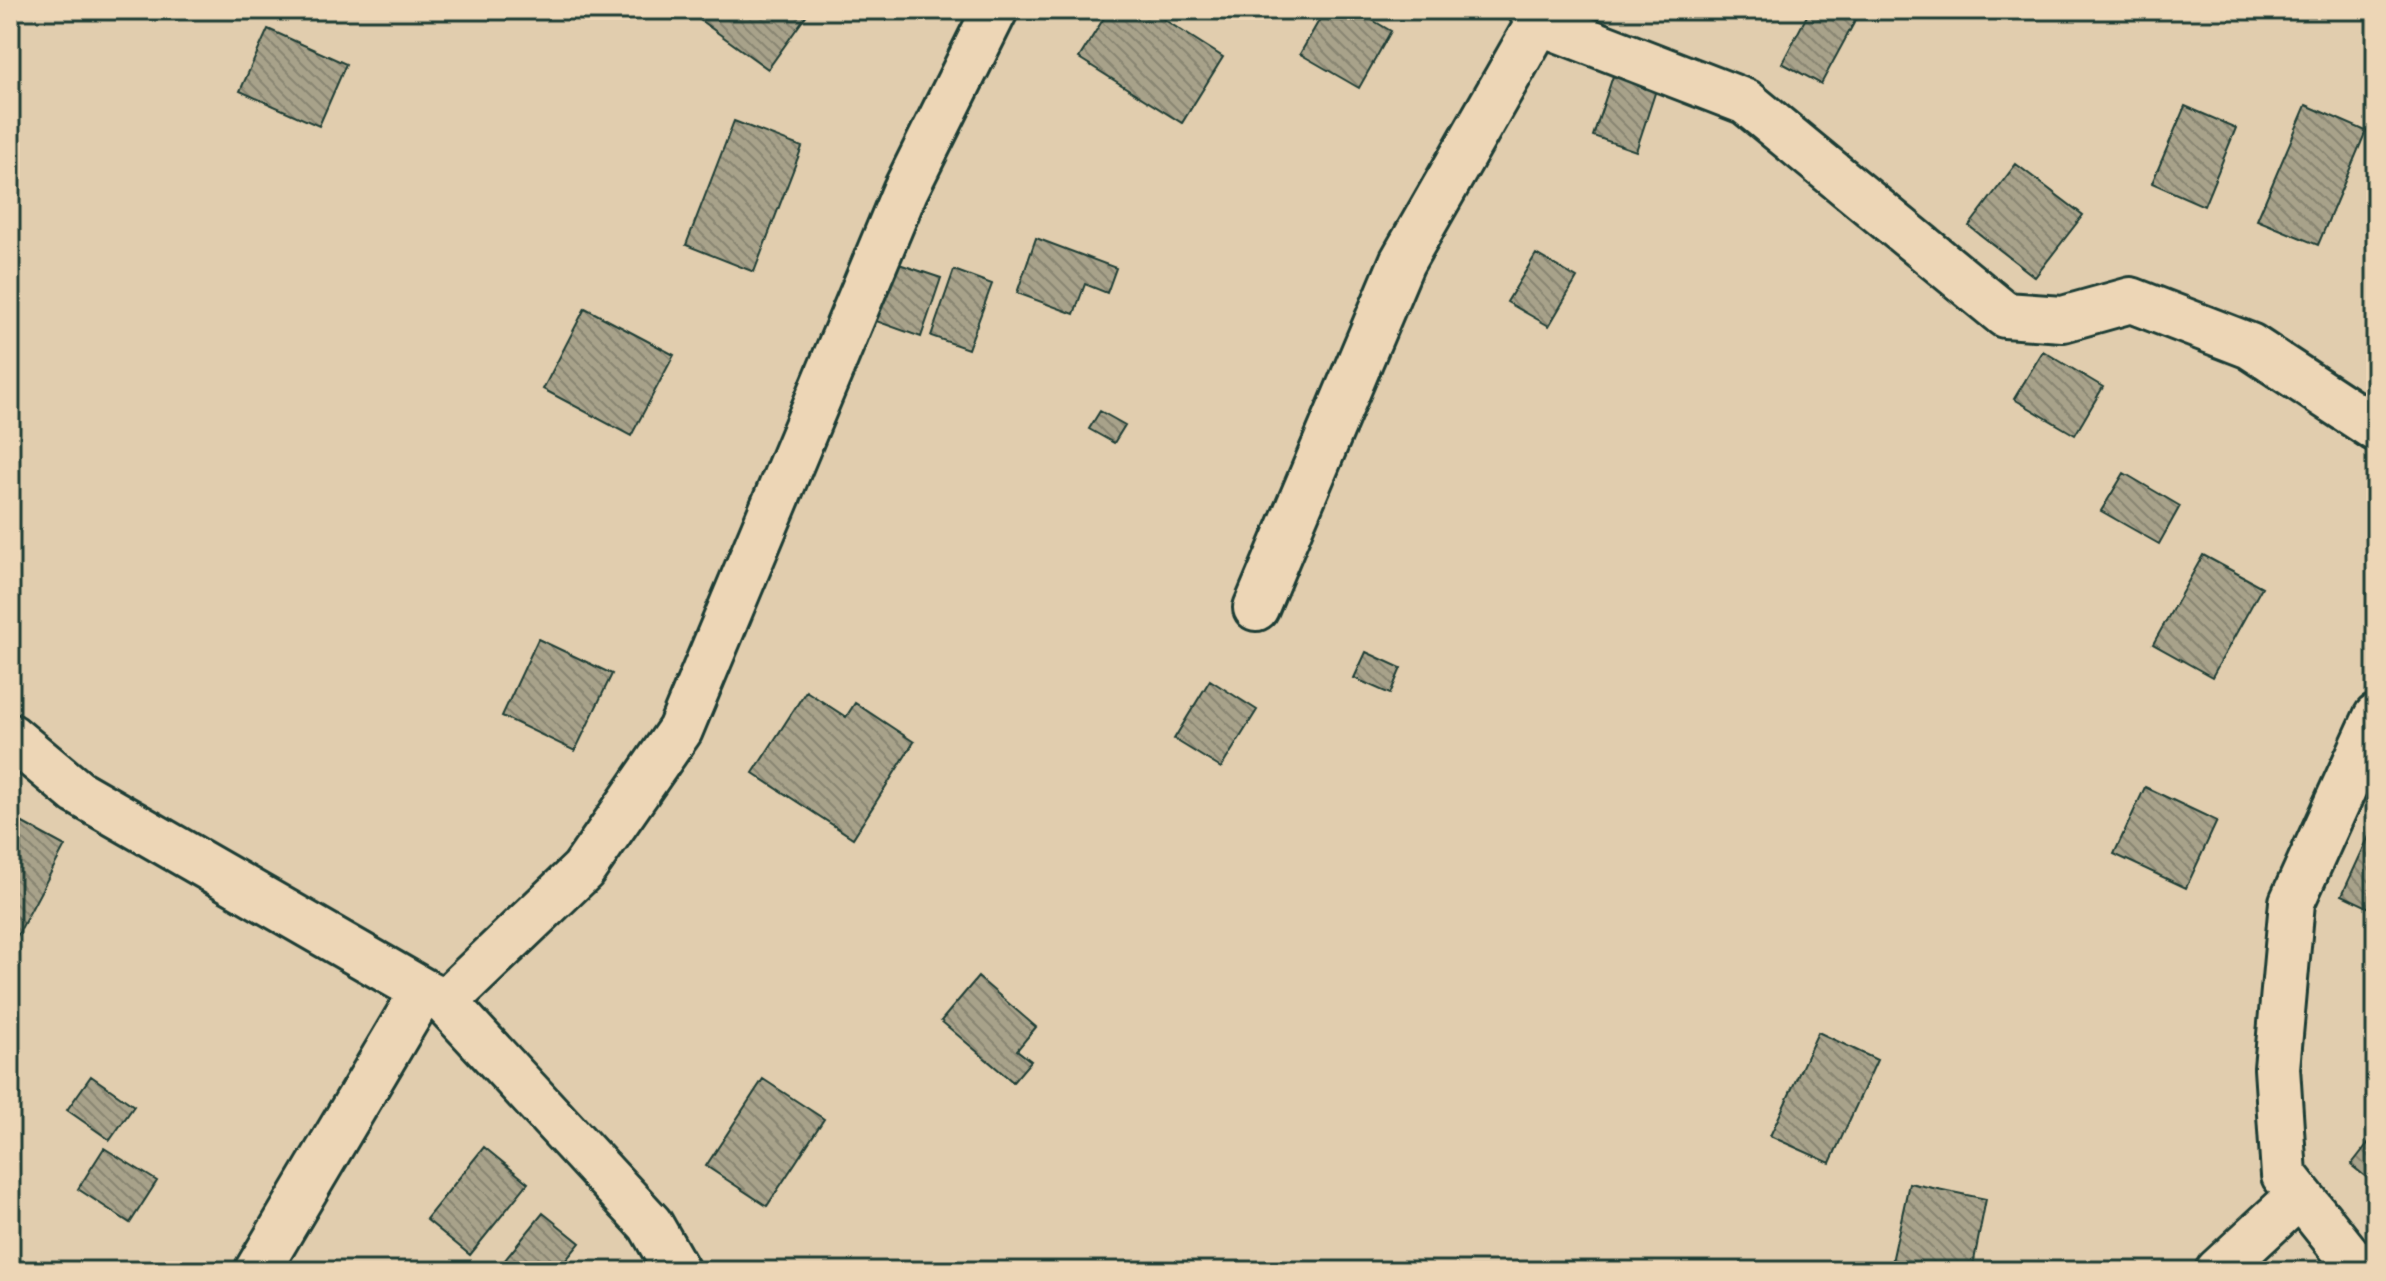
<svg xmlns="http://www.w3.org/2000/svg" width="2386" height="1281" viewBox="0 0 2386 1281" font-family="Delius,sans-serif">
	<defs>
		<pattern id="building-back-hatch" width="6" height="6" patternUnits="userSpaceOnUse" patternTransform="scale(2)"><rect width="6" height="6" fill="#a8a28a"/><path d="M-1 5l2 2M0 0l6 6M5-1l2 2" fill="none" stroke="#888572"/></pattern>
	</defs>
	<rect width="100%" height="100%" fill="#e1cdae"/>
	<filter id="ink" filterUnits="userSpaceOnUse"><feTurbulence type="fractalNoise" baseFrequency=".0125" numOctaves="2"/><feDisplacementMap in="SourceGraphic" scale="16" xChannelSelector="R" yChannelSelector="G"/><feConvolveMatrix kernelMatrix="1 2 1 2 8 2 1 2 1" color-interpolation-filters="sRGB"/></filter>
	<g filter="url(#ink)">
		<path fill="url(#building-back-hatch)" stroke="#1f3d34" stroke-width="2" d="M696,10H810L768,69L693,15Z
			M1109,10H1149L1223,57L1182,123L1079,58Z
			M1325,10H1355L1391,31L1359,88L1300,54Z
			M1810,10H1861L1821,84L1782,63Z
			M268,29L346,64L319,126L240,91Z
			M1615,70L1658,84L1636,151L1593,136Z
			M2306,105L2366,131L2318,245L2257,220Z
			M2185,106L2236,128L2204,206L2152,183Z
			M734,121L802,147L754,272L686,245Z
			M2016,164L2083,215L2035,277L1969,226Z
			M1036,238L1116,268L1107,293L1085,284L1074,314L1017,293Z
			M1536,254L1577,278L1549,326L1507,302Z
			M896,263L941,278L921,337L876,321Z
			M954,270L992,284L968,349L931,336Z
			M585,308L674,355L631,436L543,389Z
			M2043,351L2103,387L2075,435L2014,399Z
			M1100,411L1125,425L1114,443L1089,429Z
			M2124,473L2180,506L2159,544L2101,511Z
			M2203,555L2262,587L2212,677L2153,644Z
			M538,639L612,674L575,751L502,716Z
			M1366,652L1401,668L1390,694L1354,678Z
			M1210,680L1257,710L1221,768L1174,739Z
			M806,691L846,717L855,703L914,742L853,838L753,773Z
			M2145,787L2217,821L2186,888L2114,854Z
			M10,816L65,846L14,942L10,940Z
			M2374,825L2376,826V911L2342,895Z
			M978,977L1036,1027L1017,1050L1031,1061L1013,1082L941,1021Z
			M1818,1032L1877,1060L1830,1163L1770,1136Z
			M91,1076L134,1106L110,1140L67,1110Z
			M763,1079L824,1119L767,1206L706,1166Z
			M2376,1133V1185L2351,1165Z
			M484,1147L528,1183L470,1255L426,1219Z
			M104,1148L157,1181L130,1223L78,1189Z
			M1909,1183L1986,1199L1972,1271H1934L1892,1262Z
			M543,1213L580,1243L557,1271H496Z"/>
		<g fill="none" stroke-linecap="round" stroke-linejoin="round">
			<g stroke="#1f3d34" stroke-width="50">
				<path id="minor" d="M1531,10L1539,22L1746,102L2005,315L2063,319L2131,300L2250,346L2376,429
					M1256,608L1402,262L1539,22
					M10,736L77,792L423,991
					M445,1002L650,1224L677,1271
					M257,1271L423,991L445,1002L583,870L680,730L905,191L995,10
					M2218,1271L2300,1195
					M2365,1271L2355,1264L2284,1175L2277,1068L2292,902L2376,717"/>
			</g>
			<use href="#minor" stroke="#edd6b6" stroke-width="44"/>
		</g>
	</g>
	<rect width="2386" height="1281" fill="none" stroke="#edd6b6" stroke-width="40"/>
	<rect x="20" y="20" width="2346" height="1241" fill="none" stroke="#1f3d34" stroke-width="3" filter="url(#ink)"/>
</svg>
